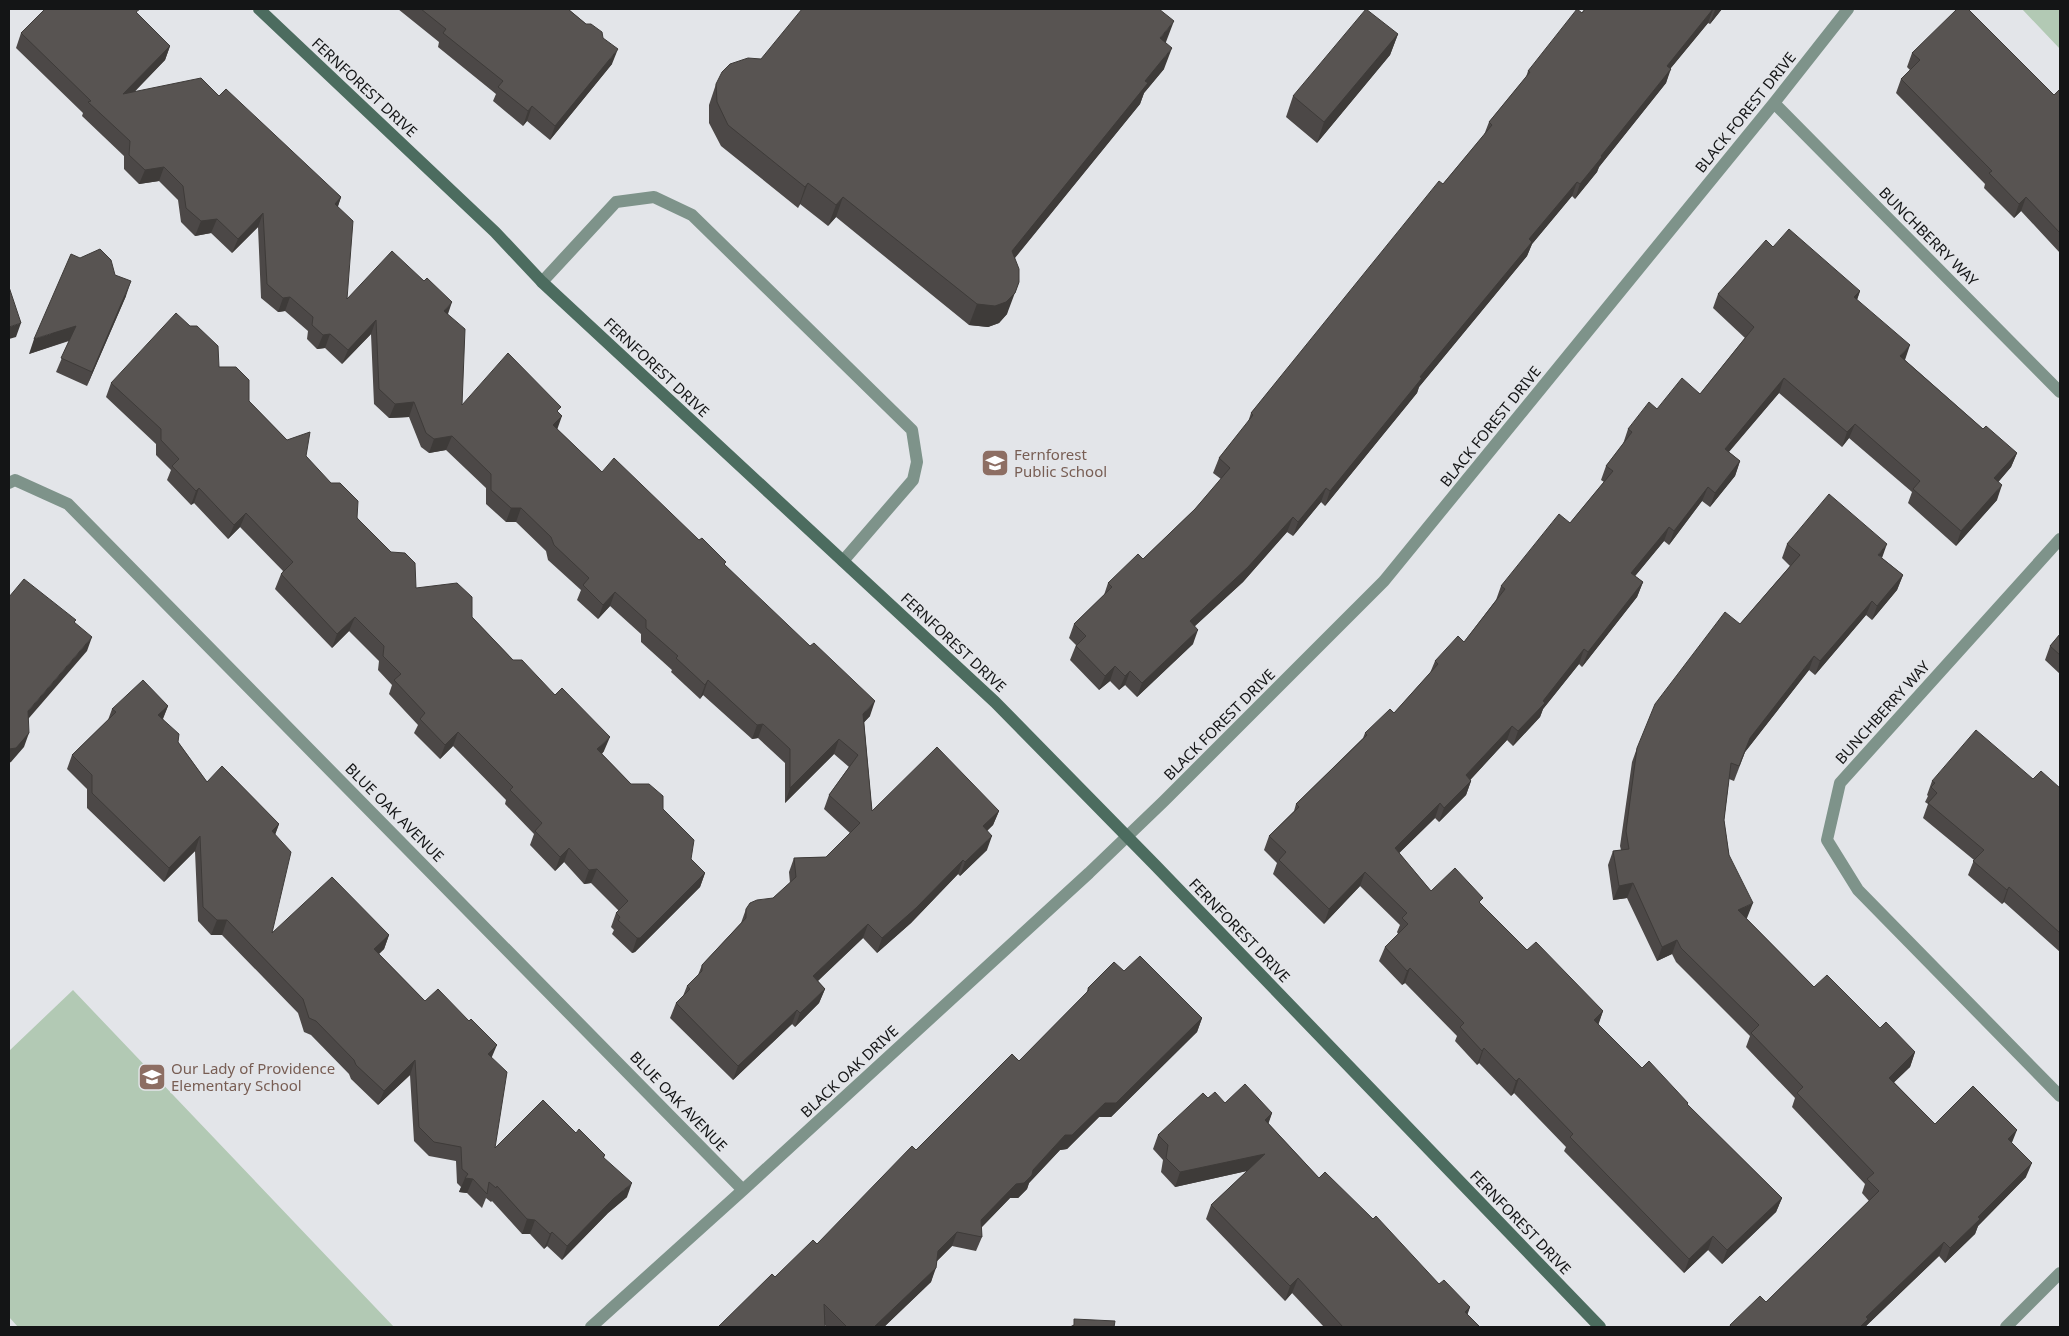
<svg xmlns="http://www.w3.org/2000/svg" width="2069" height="1336" viewBox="0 0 2069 1336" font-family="'Noto Sans',sans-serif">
	<rect width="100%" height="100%" fill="#e3e5e9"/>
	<path fill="#b2c9b4" d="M2022,9H2060V49Z
		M73,990L394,1327H18L9,1317V1051Z"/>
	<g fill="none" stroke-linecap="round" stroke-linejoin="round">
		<path stroke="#7e938a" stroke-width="12" d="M542,282L616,202L654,197L692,215L912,430L917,462L913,480L843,561"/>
		<path stroke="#7e938a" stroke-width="12" d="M1774,103L2060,392
			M9,483L15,480L68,504L743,1190
			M2060,539L1840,783L1827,840L1858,890L2060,1096
			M591,1327L743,1190L1089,873L1164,801L1384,581L1774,103L1848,9
			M2006,1327L2060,1273"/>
		<path stroke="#4c6c5f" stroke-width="12" d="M259,9L495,232L542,282L995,702L1156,866L1600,1327"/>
	</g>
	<path fill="#4c4847" d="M398,9H568L603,38L612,64L550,140L527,121L523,126L493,101L496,94L438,47L439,42Z
		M1585,9H1722L1710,24L1708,23L1670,69L1666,83L1599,167L1597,172L1575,199L1572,196L1532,244L1527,256L1419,387L1417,393L1325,506L1321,502L1293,536L1287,532L1243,582L1195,626L1193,644L1137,697L1125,685L1119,690L1110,681L1099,690L1070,660L1076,645L1069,638L1074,624L1104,595L1108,583L1143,559L1195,509L1221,479L1213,473L1219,458L1248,422L1251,413L1484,135L1489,122L1526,77L1528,71Z
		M138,14L170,46L165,60L134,92L219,96L341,197L338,206L347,299L448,314L462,405L559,412L557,429L602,472L725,565L870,716L864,722L872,811H999L993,825L987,831V850L960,876L958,874L911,923L877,953L863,938L818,981L825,989L819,1003L795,1027L792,1024L733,1080L670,1018L676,1003L683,996L687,986L698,975L702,965L741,923L746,909L773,898L790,883L789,872L794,858L826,857L850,833L824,809L829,795L849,767L834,754L785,803V763L758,738L752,739L703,695L700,699L671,672L672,670L641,642V634L610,606L598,619L577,600L581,590L548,560L546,551L516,522H506L486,504V488L446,450L429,453L421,447L409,417L389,418L374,404L371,334L342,364L325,348L317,349L307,339L308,331L285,311L278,312L261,298L258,227L232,253L211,233L195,236L181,222L178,200L159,181L139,184L124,169V156L82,116L83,113L16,48L21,33Z
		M1398,34L1390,55L1317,143L1286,117L1293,96Z
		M1166,42L1165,43L1164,69L1144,93L1140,104L1015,258L1007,314L999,323L988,327L969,325L836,217L828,226L800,204L798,208L721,146L709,123V105L716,84L761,59Z
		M1912,53L2054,95L2060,89V253L2021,211L2014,218L1984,188L1985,184L1896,93L1901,79L1910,70L1907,67Z
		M1773,247L1860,291L1857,300L1905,360L1983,429L2017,453L2011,467L1998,482L1997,500L1956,546L1908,503L1912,492L1849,438L1842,447L1779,393L1729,452L1740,461L1735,476L1710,507L1702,501L1669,545L1664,541L1635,576L1643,582L1637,597L1582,667L1579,664L1543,709L1540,717L1513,746L1507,740L1470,780L1471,781L1466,795L1439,822L1435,818L1399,853L1431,891L1481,904L1527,950L1603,1011L1598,1024L1642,1068L1687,1105L1782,1198L1776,1212L1722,1264L1708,1250L1684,1273L1564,1151L1566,1147L1514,1093L1511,1096L1479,1063L1477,1065L1455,1041L1457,1036L1405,983L1402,985L1379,961L1385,947L1398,934L1397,932L1400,925L1360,886L1324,924L1273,874L1277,863L1264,850L1269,836L1294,811L1296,804L1363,738L1365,733L1394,713L1430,673L1435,661L1464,642L1496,600L1501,586L1570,523L1604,482L1601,480L1606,466L1623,444L1628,429L1657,409L1700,394L1745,338L1713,308L1718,294Z
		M115,275L126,296L87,386L56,372L69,341L29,354Z
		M219,367L249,401L287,440L306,456L416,588L472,617L513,660L604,751L602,754L631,784L663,809L691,859L705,873L700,887L635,952L632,953L612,934L614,930L611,927L616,913L619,911L591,883L584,884L564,862L555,871L530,845L534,834L505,804L506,800L453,746L440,759L414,733L418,725L389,694L392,685L378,670L379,661L349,631L332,648L275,589L281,574L283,571L240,527L228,539L194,503L191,505L167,480L171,470L156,455V444L106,397L111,383Z
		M1787,544L1882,558L1903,575L1897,590L1872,620L1866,615L1815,675L1809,670L1745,752L1734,781L1729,779L1724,820L1729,855L1747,918H1746L1814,987L1880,1028L1915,1052L1910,1067L1894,1082L1935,1124L2012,1143L2026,1177L1978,1226L1975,1234L1945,1263L1939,1256L1865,1327H1729L1730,1325L1766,1302L1869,1201L1862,1193L1865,1184L1792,1107L1795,1098L1746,1047L1750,1036L1676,962L1672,954L1657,961L1627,898L1613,900L1608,865L1613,851L1621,850L1620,846L1632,762L1637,748L1740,624L1790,566L1782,558Z
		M2060,634V674L2045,660L2050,646Z
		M168,706L163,719L178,742L207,782L279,824L275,834L272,933L389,935L384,949L379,954L425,1001L492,1058L495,1148L576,1133L605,1155L604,1158L627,1197L608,1213L562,1260L547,1246L544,1249L530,1234H522L492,1201L491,1202L486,1198L482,1208L467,1193L459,1192L461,1187L457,1183L456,1161L429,1156L414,1141L410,1075L378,1105L351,1079L349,1074L311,1035L304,1032L298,1013L222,935H211L198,921L195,851L164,882L87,808V789L67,769L72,755L108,720L112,709Z
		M2033,779L2060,788V952L2004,902L2002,904L1968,875L1974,860L1923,818L1928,804L1925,802L1928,796L1927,795L1932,781Z
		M1124,971L1202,1018L1197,1032L1111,1117H1099L1067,1149L1060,1150L1029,1183L1027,1189L1018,1198H1010L981,1228L982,1237L976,1251L952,1246L937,1261L931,1282L884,1327H827L775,1277L817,1244L916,1150L1019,1061L1086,994L1088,988Z
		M1208,1098L1225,1103L1272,1113L1268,1123L1319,1178L1439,1284L1470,1307L1467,1314L1480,1327H1324L1292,1293L1285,1301L1206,1219L1211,1205L1247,1171L1175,1187L1161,1172L1163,1160L1153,1149L1158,1135Z"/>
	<path fill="#3e3b39" d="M1713,9L1708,23L1661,80L1667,66Z
		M1716,9H1722L1710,24L1715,10Z
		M1174,21L1166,42L1152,59L1160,38Z
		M1398,34L1390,55L1317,143L1324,122Z
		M170,46L165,60L118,109L123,94Z
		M1172,48L1164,69L1144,93L1140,104L1004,271L1012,251L1145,81Z
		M618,49L612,64L550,140L555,126Z
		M1671,69L1666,83L1599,167L1597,172L1575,199L1580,184L1601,156Z
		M532,106L527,121L523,126L528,111Z
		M164,167L159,181L139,184L145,170Z
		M1577,182L1572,196L1532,244L1527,256L1419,387L1417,393L1325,506L1330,491L1529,239Z
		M808,183L800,204L798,208L805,187Z
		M341,197L336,212L335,204Z
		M843,197L836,217L828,226L836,205Z
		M2026,197L2021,211L2014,218L2019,204Z
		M263,213L258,227L232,253L238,239Z
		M217,219L211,233L195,236L201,221Z
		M131,281L126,296L87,386L92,372Z
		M1019,282L1007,314L999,323L988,327L969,325L977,304Z
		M1860,291L1855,305L1854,297Z
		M290,297L285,311L278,312L283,298Z
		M452,302L447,317L444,311Z
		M376,320L371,334L342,364L348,350Z
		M21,323L16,337L9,339V327Z
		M76,326L70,340L29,354L34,339Z
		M330,334L325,348L317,349L323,335Z
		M1910,345L1905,360L1895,371L1900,356Z
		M1784,378L1779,393L1719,463L1725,449Z
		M414,402L409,417L389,418L395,404Z
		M562,416L557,430L553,425Z
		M1855,424L1849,438L1842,447L1847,432Z
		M452,436L446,450L429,453L434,439Z
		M2017,453L2011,467L1989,493L1994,478Z
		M1740,461L1735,476L1710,507L1715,493Z
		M2002,485L1997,500L1956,546L1961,531Z
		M1708,487L1702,501L1669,545L1674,531Z
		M199,488L194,503L191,505L196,491Z
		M1326,488L1321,502L1293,536L1298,522Z
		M511,508H521L516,522H506Z
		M246,513L240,527L228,539L234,525Z
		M1293,517L1287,532L1243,582L1185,635L1190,621Z
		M1669,527L1664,541L1626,587L1631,573Z
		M1887,544L1882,558L1878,555Z
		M1903,575L1897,590L1872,620L1877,606Z
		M1643,582L1637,597L1582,667L1588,652Z
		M615,592L610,606L598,619L603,605Z
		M1872,601L1866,615L1815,675L1820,661Z
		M355,617L349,631L332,648L337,634Z
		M1198,630L1193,644L1137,697L1142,683Z
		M92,637L87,651L23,725L28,711Z
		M1584,649L1579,664L1543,709L1540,717L1513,746L1518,731Z
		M1814,656L1809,670L1745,752L1734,781L1750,738Z
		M1115,666L1110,681L1099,690L1105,676Z
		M1130,671L1125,685L1119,690L1125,676Z
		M708,680L703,695L700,699L705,685Z
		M875,701L870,716L858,729L863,714Z
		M168,706L162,720L158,715Z
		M763,724L758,738L752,739L757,725Z
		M1512,726L1507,740L1461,790L1466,775Z
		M458,732L453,746L440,759L445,745Z
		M29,733L24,747L11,762L9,763V749Z
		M610,737L604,751L592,763L597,749Z
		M839,739L834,754L785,803L790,788Z
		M1471,781L1466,795L1439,822L1444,808Z
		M1440,803L1435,818L1390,862L1395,848Z
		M999,811L993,825L977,840L983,826Z
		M279,824L274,838L272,831Z
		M200,836L195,851L164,882L169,868Z
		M992,836L987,850L960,876L965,862Z
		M569,848L564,862L555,871L560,857Z
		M963,860L958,874L911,923L877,953L882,938Z
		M597,869L591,883L584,884L589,870Z
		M1365,872L1360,886L1324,924L1329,909Z
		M705,873L700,887L635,952L632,953L637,938Z
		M1633,883L1627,898L1613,900L1619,886Z
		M2009,887L2004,902L2002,904L2007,890Z
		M1753,903L1747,918L1733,925L1738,910Z
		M217,920H227L222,935H211Z
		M868,924L863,938L808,990L813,976Z
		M389,935L384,949L369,963L374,949Z
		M1677,940L1672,954L1657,961L1662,947Z
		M1410,968L1405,983L1402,985L1407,971Z
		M825,989L819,1003L795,1027L800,1013Z
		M797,1010L792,1024L733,1080L738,1066Z
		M1603,1011L1598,1026L1594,1020Z
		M1202,1018L1197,1032L1111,1117H1099L1067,1149L1060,1150L1029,1183L1027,1189L1018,1198H1010L975,1234L981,1220L1016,1184L1033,1170L1065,1135Z
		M497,1045L491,1059L488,1054Z
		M1484,1048L1479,1063L1477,1065L1482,1051Z
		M1915,1052L1910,1067L1884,1092L1889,1078Z
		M415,1060L410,1075L378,1105L384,1091Z
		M1519,1078L1514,1093L1511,1096L1516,1081Z
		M1272,1113L1267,1128L1265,1120Z
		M2017,1130L2011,1145L2008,1139Z
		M1265,1154L1260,1168L1175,1187L1180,1172Z
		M2032,1163L2026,1177L1978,1226L1975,1234L1945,1263L1950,1248L1978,1217Z
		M465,1178L473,1179L467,1193L459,1192Z
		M632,1183L627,1197L608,1213L562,1260L567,1246L613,1199Z
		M1782,1198L1776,1212L1722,1264L1727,1250Z
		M527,1219L535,1220L530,1234H522Z
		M552,1232L547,1246L544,1249L550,1234Z
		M957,1232L952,1246L933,1265L938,1251Z
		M1713,1236L1708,1250L1684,1273L1689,1259Z
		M1944,1242L1939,1256L1865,1327H1860L1866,1317Z
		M936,1268L931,1282L884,1327H874Z
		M1298,1278L1292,1293L1285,1301L1290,1286Z
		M1470,1307L1465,1322V1312Z"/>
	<path fill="#585452" stroke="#3e3b39" d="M45,9H140L136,12L170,46L123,94L201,78L219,96L226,89L341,197L335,204L353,221L347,299L392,251L424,281L427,278L452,302L444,311L465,329L462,405L508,353L561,407L557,411L562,416L553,425L602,472L614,458L699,540L702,538L726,562L724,564L810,646L814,643L875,701L863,714L872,811L937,747L999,811L983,826L992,836L965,862L963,860L916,908L882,938L868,924L813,976L825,989L800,1013L797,1010L738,1066L676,1003L690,989L687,986L702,971V965L746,918V909L750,903L757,900L773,898L796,877L794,858L826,857L860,823L829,795L858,755L839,739L790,788V749L763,724L757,725L708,680L705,685L676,658L678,656L646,628V620L615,592L603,605L583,585L589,578L554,545L551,537L521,508H511L491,490V474L452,436L434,439L426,433L414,402L395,404L379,389L376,320L348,350L330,334L323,335L312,325L313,317L290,297L283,298L267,284L263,213L238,239L217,219L201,221L186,208L183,186L164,167L145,170L129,155L130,141L88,102L91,101L21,33Z
		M421,9H568L586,24H591L602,32L603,38L618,49L555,126L532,106L528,111L498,87L503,81L443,33L446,29Z
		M802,9H1159L1174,21L1160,38L1172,48L1145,81L1148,83L1012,251L1019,269V282L1015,293L1006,302L995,306L977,304L843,197L836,205L808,183L805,187L728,125L717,102L716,84L722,72L730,64L748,58L761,59Z
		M1366,9L1398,34L1324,122L1293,96Z
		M1577,9L1582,13L1585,9H1713L1667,66L1671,69L1601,156L1602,157L1580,184L1577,182L1529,239L1532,242L1420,377L1422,378L1330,491L1326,488L1298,522L1293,517L1248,567L1190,621L1198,630L1142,683L1130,671L1125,676L1115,666L1105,676L1076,646L1086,636L1074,624L1112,587L1108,583L1138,554L1143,559L1195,509L1230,468L1219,458L1253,415L1251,413L1439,181L1443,184L1492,125L1489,122L1530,72L1528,71Z
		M1957,9H1968L2054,95L2060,89V233L2026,197L2019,204L1989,173L1992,171L1901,79L1920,60L1912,53Z
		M1789,229L1860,291L1854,297L1910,345L1900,356L1983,429L1986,426L2017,453L1994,478L2002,485L1961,531L1913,489L1920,481L1855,424L1847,432L1784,378L1725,449L1740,461L1715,493L1708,487L1674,531L1669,527L1631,573L1643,582L1588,652L1584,649L1543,701L1545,703L1518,731L1512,726L1466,775L1471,781L1444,808L1440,803L1395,848L1431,891L1455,868L1483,898L1479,902L1527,950L1536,942L1603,1011L1594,1020L1642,1068L1649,1061L1688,1103L1687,1104L1782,1198L1727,1250L1713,1236L1689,1259L1570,1137L1573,1134L1519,1078L1516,1081L1484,1048L1482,1051L1460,1027L1464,1023L1410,968L1407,971L1385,947L1408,924L1402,918L1407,913L1365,872L1329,909L1279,860L1286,852L1269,836L1299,807L1296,804L1367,735L1365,733L1390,709L1394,713L1438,664L1435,661L1458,636L1464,642L1505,589L1501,586L1559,514L1570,523L1613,471L1606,466L1632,432L1628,429L1649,402L1657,409L1682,378L1700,394L1754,327L1718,294L1766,240L1773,247Z
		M100,249L111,260L115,275L131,281L92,372L61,358L76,326L34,339L71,254L80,258Z
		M9,287L21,323L9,327Z
		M176,313L190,326H197L218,346L219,367H236L249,380V401L287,440L310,432L306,456L331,483H340L358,501L357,518L391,552L405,553L415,563L416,588L457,583L472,597V617L513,660H522L555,695L562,688L610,737L597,749L631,784H649L663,796V809L694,840L691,859L705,873L640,938H637L618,920L620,917L616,913L628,901L597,869L589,870L569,848L560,857L535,831L542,823L510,790L513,787L458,732L445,745L420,719L425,713L394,680L401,674L383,656L384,646L355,617L337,634L281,574L293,562L246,513L234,525L199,488L196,491L172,466L179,459L161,440V429L111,383Z
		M1829,494L1887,544L1878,555L1903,575L1877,606L1872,601L1820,661L1814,656L1750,738L1739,766L1731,763L1724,820L1729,855L1753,903L1738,910L1814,987L1827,975L1880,1028L1886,1022L1915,1052L1889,1078L1935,1124L1973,1086L2017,1130L2008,1139L2032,1163L1978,1217L1980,1219L1950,1248L1944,1242L1866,1317L1868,1319L1860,1327H1732L1730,1325L1760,1296L1766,1302L1879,1191L1867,1179L1874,1173L1797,1093L1803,1087L1751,1033L1759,1025L1681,948L1677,940L1662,947L1633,883L1619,886L1613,851L1629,849L1626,831L1637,748L1655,704L1725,612L1740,624L1800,555L1787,544Z
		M24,579L76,620L74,622L92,637L28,711L29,733L16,748L9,749V597Z
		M2060,634V655L2050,646Z
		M143,680L168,706L158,715L179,734L178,742L207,782L222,766L279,824L272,831L291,852L272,933L332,877L389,935L374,949L425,1001L438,989L469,1021L471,1019L497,1045L488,1054L507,1072L495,1148L543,1100L576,1133L579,1129L605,1155L603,1157L632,1183L613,1199L567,1246L552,1232L550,1234L535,1220L527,1219L497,1186L496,1188L489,1182L487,1194L473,1179L465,1178L468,1174L462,1169L461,1147L434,1142L419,1127L415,1060L384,1091L356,1065L354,1060L316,1021L309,1018L303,999L227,920H217L203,907L200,836L169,868L92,793V775L72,755L116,712L112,709Z
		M1976,730L2033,779L2041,771L2060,788V933L2009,887L2007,890L1973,861L1984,850L1928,803L1937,793L1931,787L1935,783L1932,781Z
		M1140,956L1202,1018L1116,1103H1105L1072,1135H1065L1033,1170L1032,1175L1024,1183L1016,1184L981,1220L982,1237L957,1232L938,1251L936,1268L874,1327H847L824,1304L825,1327H718L772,1274L775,1277L813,1240L817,1244L912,1146L916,1150L1012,1054L1019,1061L1089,990L1088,988L1114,962L1124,971Z
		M1245,1084L1272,1113L1265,1120L1319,1178L1325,1172L1373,1219L1376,1216L1439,1284L1444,1280L1470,1307L1465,1312L1480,1327H1343L1298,1278L1290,1286L1211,1205L1265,1154L1180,1172L1166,1158L1168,1145L1158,1135L1203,1093L1208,1098L1215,1092L1225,1103Z
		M1074,1319L1115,1321L1114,1327H1070L1074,1325Z"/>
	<defs>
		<g id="school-square" transform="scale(1.4375)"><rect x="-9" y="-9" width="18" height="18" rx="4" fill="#8d6e63" stroke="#e3e5e9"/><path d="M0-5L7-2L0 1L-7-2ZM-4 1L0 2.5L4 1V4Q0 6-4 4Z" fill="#fff"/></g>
	</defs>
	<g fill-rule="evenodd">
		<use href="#school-square" x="995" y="463"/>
		<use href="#school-square" x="152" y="1077"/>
	</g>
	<g text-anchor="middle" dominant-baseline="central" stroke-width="5" stroke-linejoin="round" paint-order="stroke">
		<g font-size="15" fill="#141516" stroke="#e3e5e9">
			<text transform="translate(365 87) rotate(43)">FERNFOREST DRIVE</text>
			<text transform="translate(1745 112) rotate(-51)">BLACK FOREST DRIVE</text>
			<text transform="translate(1929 236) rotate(45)">BUNCHBERRY WAY</text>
			<text transform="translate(657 367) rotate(43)">FERNFOREST DRIVE</text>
			<text transform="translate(1490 426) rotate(-51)">BLACK FOREST DRIVE</text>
			<text transform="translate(954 642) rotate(43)">FERNFOREST DRIVE</text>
			<text transform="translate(1882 712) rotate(-48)">BUNCHBERRY WAY</text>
			<text transform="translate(1219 724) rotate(-45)">BLACK FOREST DRIVE</text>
			<text transform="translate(395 812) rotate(45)">BLUE OAK AVENUE</text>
			<text transform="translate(1240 930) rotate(46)">FERNFOREST DRIVE</text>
			<text transform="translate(849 1071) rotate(-43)">BLACK OAK DRIVE</text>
			<text transform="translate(679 1101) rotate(46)">BLUE OAK AVENUE</text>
			<text transform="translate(1521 1222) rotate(46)">FERNFOREST DRIVE</text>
		</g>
		<g font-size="15" fill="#785e54" stroke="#e3e5e9" text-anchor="start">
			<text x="1014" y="454">Fernforest<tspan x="1014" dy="17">Public School</tspan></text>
			<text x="171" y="1068">Our Lady of Providence<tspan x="171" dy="17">Elementary School</tspan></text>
		</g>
	</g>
	<rect width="2069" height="1336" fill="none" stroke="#141516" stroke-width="20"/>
</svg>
